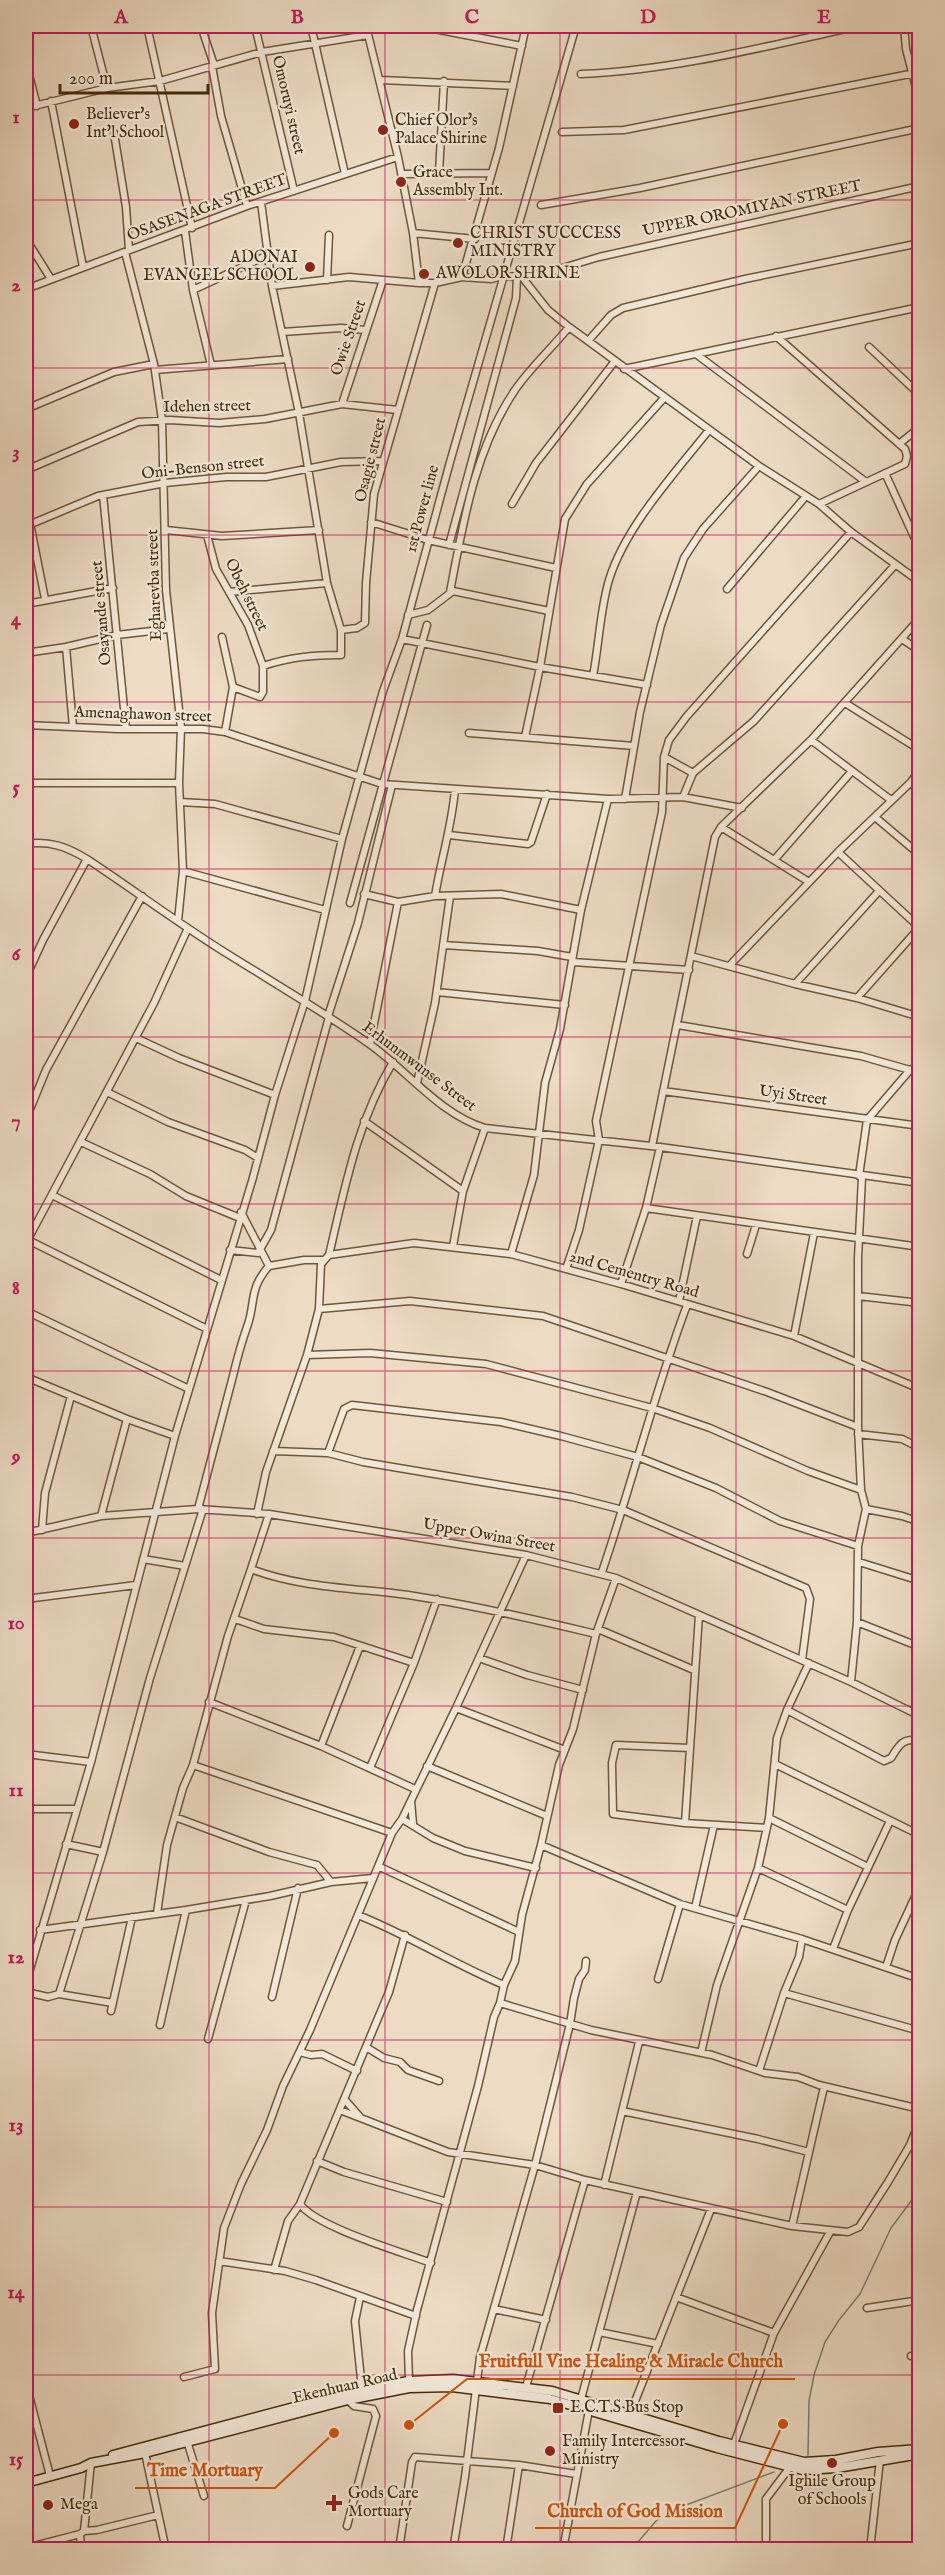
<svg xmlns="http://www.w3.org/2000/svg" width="945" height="2575" viewBox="0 0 945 2575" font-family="'IM FELL English',serif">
	<rect width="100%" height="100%" fill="#eddbc4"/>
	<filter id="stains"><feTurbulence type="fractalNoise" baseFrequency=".00333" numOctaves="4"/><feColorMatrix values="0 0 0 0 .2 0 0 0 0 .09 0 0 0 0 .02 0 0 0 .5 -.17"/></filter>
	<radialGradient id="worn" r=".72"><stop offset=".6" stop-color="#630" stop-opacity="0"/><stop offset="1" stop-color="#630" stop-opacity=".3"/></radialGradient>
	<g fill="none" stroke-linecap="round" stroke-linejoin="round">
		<path stroke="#77826c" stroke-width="1.5" d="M808,2455L809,2401L814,2375L825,2342L839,2320L860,2294L891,2228L920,2189
			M631,2550L656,2521L670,2511L774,2472"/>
		<g stroke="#6e5737" stroke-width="9">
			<path id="street" d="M91,26L107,88
				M147,26L192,228
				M201,26L214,65
				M255,26L294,191
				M311,26L345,174
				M366,26L398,157L413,233L419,283
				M419,26L522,46
				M904,26L906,49L920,103
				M26,63L37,106
				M212,66L221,116L247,206
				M581,74C676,70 767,46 859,26
				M381,80L513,86
				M51,101L83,267
				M26,108L107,88L160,81L262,52L368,35
				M562,132L624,130L920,72
				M114,133L126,207L129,250
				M439,173L444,81
				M402,174L491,173
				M916,187L920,205
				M541,205L640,188L920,128
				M185,231L193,290L211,365
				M413,233L475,239
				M26,239L51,279
				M125,252L154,364L162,420L166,590L181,728L179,783L183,871L178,921
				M462,277L499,148L526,26
				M522,277L548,310L569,327L759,466L819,504L851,532L920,582
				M327,280L329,235
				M272,286L349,277L419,283H435L462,277L491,279L503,276L522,277L549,272L599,257L920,186
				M26,289L247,206L398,157
				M193,290L268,255
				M282,332L341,328L365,330
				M776,336L905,449L907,456L905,464L819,504
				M588,341L611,315L623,308L745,279L920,243
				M869,347L920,395
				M696,354L866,482
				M624,369L920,307
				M155,370L288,359
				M342,404L383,280
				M26,409L114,372L154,364
				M899,444L920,427
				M26,470L138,422L170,420L219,423L265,419L342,404L398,410
				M885,473L915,539
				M103,495L126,729
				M26,503L45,599
				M512,504L536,463L615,361
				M371,522L428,540L556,568
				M31,524L98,496L165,483L226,477H266L341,462L383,461
				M166,530L222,536L319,530
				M207,535L216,569L248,625L263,666C290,657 313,655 341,655V630L327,583L299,413L272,286L261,202
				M449,545L516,298L517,277
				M727,589L806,496
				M229,592L327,583
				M450,592C463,523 475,449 515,390C530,368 552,348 569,327
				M26,604L113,588
				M408,615L428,610L453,591L549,611
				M341,630L357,628L365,623L366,583L374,494L435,283
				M222,637L233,687L225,732
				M402,639L540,667L647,685
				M902,639L920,651
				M66,647L73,727
				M26,653L66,647L117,635L168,629
				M593,676C599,645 600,610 609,580C625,527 675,473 709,430
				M233,687L260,697L263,692V666
				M845,703L920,750
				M26,725L118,729H203L225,732L382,784L608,799L683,797L742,808
				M469,733L634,746
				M525,737L540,667L565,519L587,484L664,398
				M811,740L891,800
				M664,757L693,773
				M26,783H179
				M910,783L920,790
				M683,797L693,773L754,721L895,565
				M625,799L640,712L661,625L684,558L703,529L759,466
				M180,802L215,804L342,839
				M875,817L920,855
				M721,827L809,882
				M449,835L528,844L531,842L547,794
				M26,844C49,840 67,847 87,859C134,890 179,924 226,953C274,983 322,1011 368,1043C407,1070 439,1114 485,1128L660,1147L920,1183
				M838,852L920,928
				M775,859L852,771
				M183,871L325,910
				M364,894L398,902
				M435,896C441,859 452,826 455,789
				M350,903L427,625
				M443,945L538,951L572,957
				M691,956L795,984L857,998L920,1017
				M573,962L689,970
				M730,965L838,852L910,783L920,770
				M26,977L43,940L87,859
				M795,984L879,891
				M437,992L565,1005
				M857,998L919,928
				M328,1016L358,923L392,785
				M678,1025L861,1056L910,1070
				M136,1038L179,1058L275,1095
				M370,1044L398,902L435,896L501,894L581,910
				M417,1083L435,1003L450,896
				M663,1091L920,1126
				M107,1092L168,1122L245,1150L258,1158
				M26,1119L46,1070L142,896
				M364,1121L463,1191
				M81,1142L150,1174L186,1196L240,1218
				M652,1146L715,837L721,827L811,740L920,618
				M859,1176L867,1120L910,1070L920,1065
				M52,1195L221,1280
				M646,1208L920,1247
				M241,1212L269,1266
				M26,1239L207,1329
				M26,1243L154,1003L188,928
				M453,1246L463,1191L485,1128
				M230,1250L258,1253L271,1230L329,1017
				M511,1254L534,1175L545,1083L560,1029L581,910L608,799
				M747,1254L756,1225
				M329,1255L414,1243L511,1254L621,1284L794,1336L920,1389
				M566,1269L579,1230L599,1140L596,1121L662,812L664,757L669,740L687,716L851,532
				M621,1284L646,1208L660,1147
				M858,1296L920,1303
				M679,1301L697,1216
				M319,1309L410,1301L543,1316L767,1392L858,1427
				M26,1311L189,1389
				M794,1336L814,1233
				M307,1355L370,1353L486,1364L652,1408L710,1428L808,1471L861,1490
				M26,1377L127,1419L101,1516
				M127,1419L175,1436
				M858,1434L902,1439L920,1448
				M273,1451L328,1453L363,1462L572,1497L623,1510L806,1588L810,1599L802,1660
				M328,1453L344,1409L352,1405L501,1422L561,1436L638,1457L716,1488L780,1521L858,1546
				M198,1509L233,1376C237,1359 241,1344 247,1327C256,1303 248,1290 269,1266L304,1260H323
				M866,1509L902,1516L920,1522
				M257,1514L266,1472L307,1355L319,1309L321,1264L329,1255C345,1187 357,1122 393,1062
				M269,1514L251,1569C300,1588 356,1588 408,1595C472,1605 534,1619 596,1634
				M42,1530L45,1493L71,1396
				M26,1533L101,1516L198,1509L269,1514L526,1555L616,1578L851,1682L920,1716
				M143,1559L185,1566
				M859,1562L920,1581
				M602,1572C632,1484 654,1393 687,1305
				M26,1599L136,1585
				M235,1619L264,1629L334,1637L414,1663
				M857,1622L920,1647
				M598,1629L694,1670
				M479,1658L527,1675L583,1690
				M851,1682L857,1622L858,1546L866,1509L861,1490L858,1427V1258L862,1177
				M209,1702L321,1746L415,1789
				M456,1708L565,1750
				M787,1710L884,1761L891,1758C899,1745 903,1737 920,1741
				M321,1746L360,1646
				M690,1748L616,1745L612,1763L613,1814L685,1823L767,1828
				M26,1754L91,1762
				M775,1764L920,1835
				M193,1765L392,1833
				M427,1766L547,1816
				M370,1768L414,1663L437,1599
				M411,1801L413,1824
				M26,1809H77
				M175,1817L269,1852L317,1865L331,1882
				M769,1818L868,1867
				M402,1819L433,1838L465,1851L536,1868
				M685,1823L699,1615
				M66,1844L103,1852L150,1678L203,1509
				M541,1845L680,1904L658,1979
				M26,1867H29
				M380,1867L519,1932
				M758,1868L848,1910
				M680,1904L802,1939L920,1979
				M695,1908L714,1825
				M157,1913L167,1845L183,1788L193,1765L228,1636L251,1569
				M358,1915C408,1935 454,1964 504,1985L500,2003L591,2030L712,2055L765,2073L798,2077L819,2085L920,2109
				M40,1930L186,1910L270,1896L331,1882L373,1878
				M405,1935L389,1992L300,2204C316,2227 402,2252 431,2263
				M833,1949L848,1910L890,1821
				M886,1967L895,1940L920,1886
				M26,1983L91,1762L175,1436L252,1181L275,1095L305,1001L342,839L383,691L402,639L450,462L576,26
				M504,1985L515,1961L522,1915L541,1845L559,1765L573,1729L596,1634L616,1578
				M26,1992L48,1997L59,1994L103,1852
				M784,1993L920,2031
				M59,1994L113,2003
				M272,1997L298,1888
				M111,2011L132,1917
				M160,2025L186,1910
				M208,2039L246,1900
				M366,2047L384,2058L400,2062L408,2070L439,2081
				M300,2052L311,2055L322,2054L357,2071
				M701,2053L717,1985L758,1868L769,1818L777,1738L787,1710L809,1663
				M759,2071L784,1993L799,1957L802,1939
				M345,2100L360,2117
				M340,2110L448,2152L535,2165L585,2180L792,2226L848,2232L859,2227L888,2182L910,2145L920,2119
				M622,2111L758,2139L809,2152
				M317,2161L344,2172L447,2202
				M604,2185L639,2042
				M792,2226L824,2087
				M219,2261L285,2271L316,2280L416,2316
				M274,2270L288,2221L300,2204
				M360,2297L355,2321L362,2389
				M676,2297L774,2333
				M867,2308L920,2300
				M494,2309L546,2320
				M599,2332L658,2344
				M911,2356H920
				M184,2377L215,2369L212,2313L224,2228L241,2184L267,2130L283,2086L310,2030L392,1833L402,1819L456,1708L526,1555
				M409,2381L408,2351L417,2310L478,2086L494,2017L500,2003
				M26,2384L49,2472
				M526,2387L585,2180
				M581,2399L637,2192
				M630,2414L711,2209
				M187,2441L204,2496
				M734,2444L774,2333L830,2232
				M145,2453L166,2550
				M347,2526L376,2416L373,2409L354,2406L348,2400
				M84,2531L97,2530L158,2515
				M26,2548L80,2534
				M81,2550L80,2534L84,2531L91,2463
				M399,2550L412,2462L415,2457L519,2465L576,2474
				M453,2550L465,2477L480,2357L535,2165L570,2024L574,1998L579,1979L585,1970L586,1961
				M506,2550L519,2465
				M563,2550L589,2410
				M766,2550V2499L790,2467
				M870,2550L880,2460"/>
		</g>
		<g stroke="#432b08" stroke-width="11">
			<path id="secondary" d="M113,2455L362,2389L409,2381L453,2379L552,2391L719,2441L804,2462L836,2460L878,2452L920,2449
				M26,2483L81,2468L91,2463L145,2453L348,2400L409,2388L452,2387L550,2399L717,2448L803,2470L837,2468L920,2454"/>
		</g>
		<use href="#street" stroke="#f3e8d9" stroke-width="6"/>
		<use href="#secondary" stroke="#f3e8d9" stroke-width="8"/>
	</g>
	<path fill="none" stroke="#c2185b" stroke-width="1.5" stroke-opacity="0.55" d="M209,26V2550M385,26V2550M560,26V2550M736,26V2550M26,200H920M26,368H920M26,535H920M26,702H920M26,869H920M26,1037H920M26,1204H920M26,1371H920M26,1538H920M26,1706H920M26,1873H920M26,2040H920M26,2207H920M26,2375H920"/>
	<g fill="#8f2418" stroke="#f3e8d9" stroke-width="2">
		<circle cx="74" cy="124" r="6"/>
		<circle cx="383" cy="130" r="6"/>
		<circle cx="401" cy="182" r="6"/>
		<circle cx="458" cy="243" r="6"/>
		<circle cx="310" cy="267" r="6"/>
		<circle cx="424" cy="274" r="6"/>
		<rect x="552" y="2402" width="12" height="12" rx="3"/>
		<circle cx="550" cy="2451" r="6"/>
		<circle cx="832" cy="2463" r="6"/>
		<path d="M331 2494h6v6h6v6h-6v6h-6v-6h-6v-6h6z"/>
		<circle cx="48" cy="2505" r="6"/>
	</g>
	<g text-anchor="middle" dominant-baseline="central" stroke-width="4.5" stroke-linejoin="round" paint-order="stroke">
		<g font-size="16" fill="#432b08" stroke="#f3e8d9">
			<text transform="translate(288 105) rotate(77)">Omoruyi street</text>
			<text transform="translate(207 208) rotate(-20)">OSASENAGA STREET</text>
			<text transform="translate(752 209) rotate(-12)">UPPER OROMIYAN STREET</text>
			<text transform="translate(349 338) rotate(-71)">Owie Street</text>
			<text transform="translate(207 407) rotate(-1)">Idehen street</text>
			<text transform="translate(371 460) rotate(-76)">Osagie street</text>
			<text transform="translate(203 468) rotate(-6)">Oni-Benson street</text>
			<text transform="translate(423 509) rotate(-75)">1st Power line</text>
			<text transform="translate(155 585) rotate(-92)">Egharevba street</text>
			<text transform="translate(246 595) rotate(64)">Obeh street</text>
			<text transform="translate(102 613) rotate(-95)">Osayande street</text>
			<text transform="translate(143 715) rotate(2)">Amenaghawon street</text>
			<text transform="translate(419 1067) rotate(37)">Erhunmwunse Street</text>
			<text transform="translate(793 1096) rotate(8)">Uyi Street</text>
			<text transform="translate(634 1275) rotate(16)">2nd Cementry Road</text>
			<text transform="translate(489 1536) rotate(10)">Upper Owina Street</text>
			<text transform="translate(345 2387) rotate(-13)">Ekenhuan Road</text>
		</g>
		<g font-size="16" fill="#432b08" stroke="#f3e8d9" text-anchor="start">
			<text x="86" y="115">Believer's<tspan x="86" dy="18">Int'l School</tspan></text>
			<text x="395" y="121">Chief Olor's<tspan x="395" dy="18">Palace Shirine</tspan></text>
			<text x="413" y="173">Grace<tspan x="413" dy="18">Assembly Int.</tspan></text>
			<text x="470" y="234">CHRIST SUCCCESS<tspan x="470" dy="18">MINISTRY</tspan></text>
			<text x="298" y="258" text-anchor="end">ADONAI<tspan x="298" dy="18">EVANGEL SCHOOL</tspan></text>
			<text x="436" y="274">AWOLOR SHRINE</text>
			<text x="570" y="2408">E.C.T.S Bus Stop</text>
			<text x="562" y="2442">Family Intercessor<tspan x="562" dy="18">Ministry</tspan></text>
			<text x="832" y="2482" text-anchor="middle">Ighile Group<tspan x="832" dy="18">of Schools</tspan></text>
			<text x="348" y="2494">Gods Care<tspan x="348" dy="18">Mortuary</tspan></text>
			<text x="60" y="2505">Mega</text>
		</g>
	</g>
	<path fill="none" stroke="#cf520b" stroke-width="2" d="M409 2425L467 2379H795M334 2433L275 2488H135M783 2424L735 2528H535"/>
	<g fill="#cf520b" stroke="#f3e8d9" stroke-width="2">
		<circle cx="409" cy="2425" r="6"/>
		<circle cx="334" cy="2433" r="6"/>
		<circle cx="783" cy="2424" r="6"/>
	</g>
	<g font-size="18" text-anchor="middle" font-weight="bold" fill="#cf520b" stroke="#f3e8d9" stroke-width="4.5" stroke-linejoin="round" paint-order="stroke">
		<text x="631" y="2367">Fruitfull Vine Healing &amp; Miracle Church</text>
		<text x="205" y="2476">Time Mortuary</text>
		<text x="635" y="2517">Church of God Mission</text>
	</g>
	<rect width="945" height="2575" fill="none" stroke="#eddbc4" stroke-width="66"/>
	<path d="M60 84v9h148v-9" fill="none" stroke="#432b08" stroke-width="3"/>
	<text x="69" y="84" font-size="18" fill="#432b08" stroke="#f3e8d9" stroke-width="4.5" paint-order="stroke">200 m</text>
	<rect x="33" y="33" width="879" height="2509" fill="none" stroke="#c2185b" stroke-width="2"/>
	<g font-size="20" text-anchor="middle" font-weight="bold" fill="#c2185b">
		<text x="121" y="23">A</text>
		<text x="297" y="23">B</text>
		<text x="472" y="23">C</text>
		<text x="648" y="23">D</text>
		<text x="824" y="23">E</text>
		<text x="16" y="123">1</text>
		<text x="16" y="291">2</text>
		<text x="16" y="458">3</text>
		<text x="16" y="625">4</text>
		<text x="16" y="793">5</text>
		<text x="16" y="960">6</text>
		<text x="16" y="1127">7</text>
		<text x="16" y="1294">8</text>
		<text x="16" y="1462">9</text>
		<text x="16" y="1629">10</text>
		<text x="16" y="1796">11</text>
		<text x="16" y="1963">12</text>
		<text x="16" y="2131">13</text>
		<text x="16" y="2298">14</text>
		<text x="16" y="2465">15</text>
	</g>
	<rect width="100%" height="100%" filter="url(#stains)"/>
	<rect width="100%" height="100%" fill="url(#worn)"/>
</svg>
